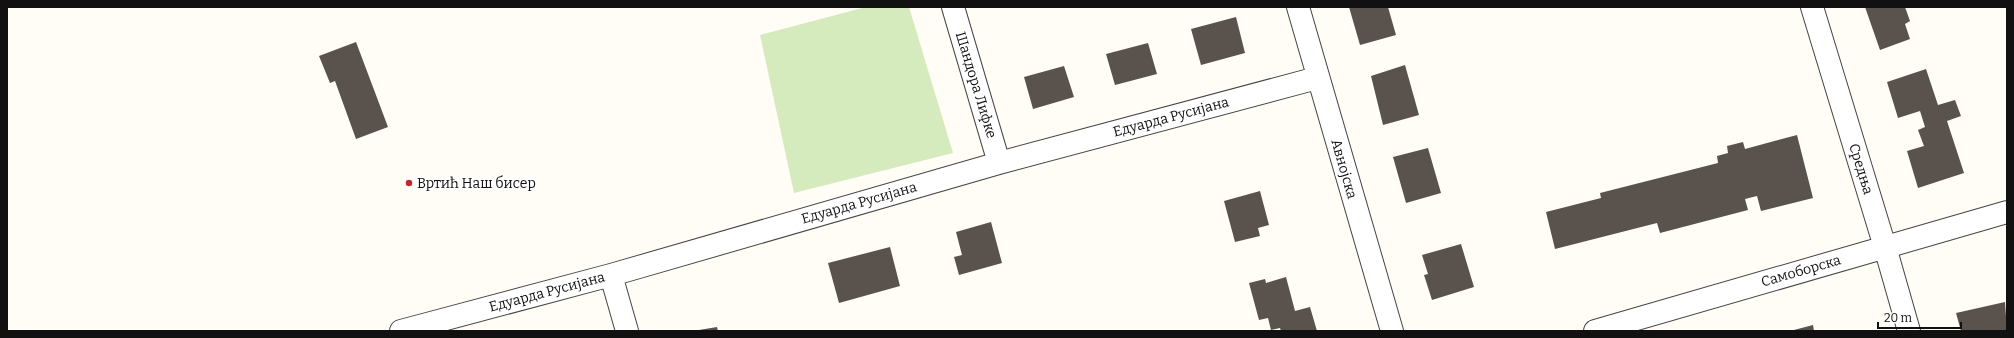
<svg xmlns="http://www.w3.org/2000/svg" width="2014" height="338" viewBox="0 0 2014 338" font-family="Bitter,serif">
	<rect width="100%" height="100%" fill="#fffdf5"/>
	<path fill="#d5ebbd" d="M866,7H909L953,153L794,193L760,35Z"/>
	<path fill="#5a524d" d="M1349,7H1388L1396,35L1360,45Z
		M1865,7H1905L1910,21L1905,24L1910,39L1880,50Z
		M1236,17L1245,53L1201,65L1191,29Z
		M356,42L388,127L356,139L335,81L330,83L319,56Z
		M1148,43L1157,74L1115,85L1106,54Z
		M1405,65L1419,115L1383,125L1371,76Z
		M1064,66L1074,97L1033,109L1024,77Z
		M1926,69L1938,105L1955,100L1961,116L1947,121L1964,173L1918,188L1907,151L1924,146L1918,130L1925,127L1920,111L1898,118L1887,82Z
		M1797,135L1813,198L1761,211L1757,196L1745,199L1748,210L1660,233L1657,223L1555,249L1546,212L1601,198L1600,193L1718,163L1717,156L1728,153L1727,146L1743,142L1745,149Z
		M1428,148L1441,193L1406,203L1393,157Z
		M1260,191L1269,225L1258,228L1260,236L1235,242L1224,201Z
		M991,222L1002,263L959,275L954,257L962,255L956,232Z
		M1461,244L1474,287L1432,300L1424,275L1428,274L1422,255Z
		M890,247L900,286L839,303L828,263Z
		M1286,277L1295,311L1310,307L1317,331H1281L1280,328L1271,330L1268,318L1259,320L1249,283L1265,279L1266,283Z
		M2005,302L2007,331H1961L1956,313Z
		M1813,325L1814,331H1790Z
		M717,327L718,331H699V330Z"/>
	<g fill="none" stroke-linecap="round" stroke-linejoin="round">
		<g stroke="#444" stroke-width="24">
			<path id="minor" d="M953,7L999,163
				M1298,7L1392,331
				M1812,7L1885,247L1909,331
				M611,275L627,331
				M401,331L611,275L999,163L1317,78
				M1595,331L2007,212"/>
		</g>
		<use href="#minor" stroke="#fff" stroke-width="22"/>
	</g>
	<circle fill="#c4262e" stroke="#fff" stroke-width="1.5" cx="409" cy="183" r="4"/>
	<g text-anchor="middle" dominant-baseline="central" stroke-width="4" stroke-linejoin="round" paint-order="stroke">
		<g font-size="14" fill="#111" stroke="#fff">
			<text transform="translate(976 85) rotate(73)">Шандора Лифке</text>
			<text transform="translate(1171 117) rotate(-15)">Едуарда Русијана</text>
			<text transform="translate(1344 169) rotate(74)">Авнојска</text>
			<text transform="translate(1861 169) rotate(73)">Средња</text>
			<text transform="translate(859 203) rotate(-16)">Едуарда Русијана</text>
			<text transform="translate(1801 271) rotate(-16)">Самоборска</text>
			<text transform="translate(547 292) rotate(-15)">Едуарда Русијана</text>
		</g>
		<g font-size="14" fill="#111" stroke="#fff" text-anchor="start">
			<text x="417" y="183">Вртић Наш бисер</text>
		</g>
	</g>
	<rect width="2014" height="338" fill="none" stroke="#111111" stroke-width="16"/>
	<path d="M1878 322v6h83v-6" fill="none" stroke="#111111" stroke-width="2"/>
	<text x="1884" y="322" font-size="12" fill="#111111" stroke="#ffffff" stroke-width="3" paint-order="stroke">20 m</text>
</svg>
